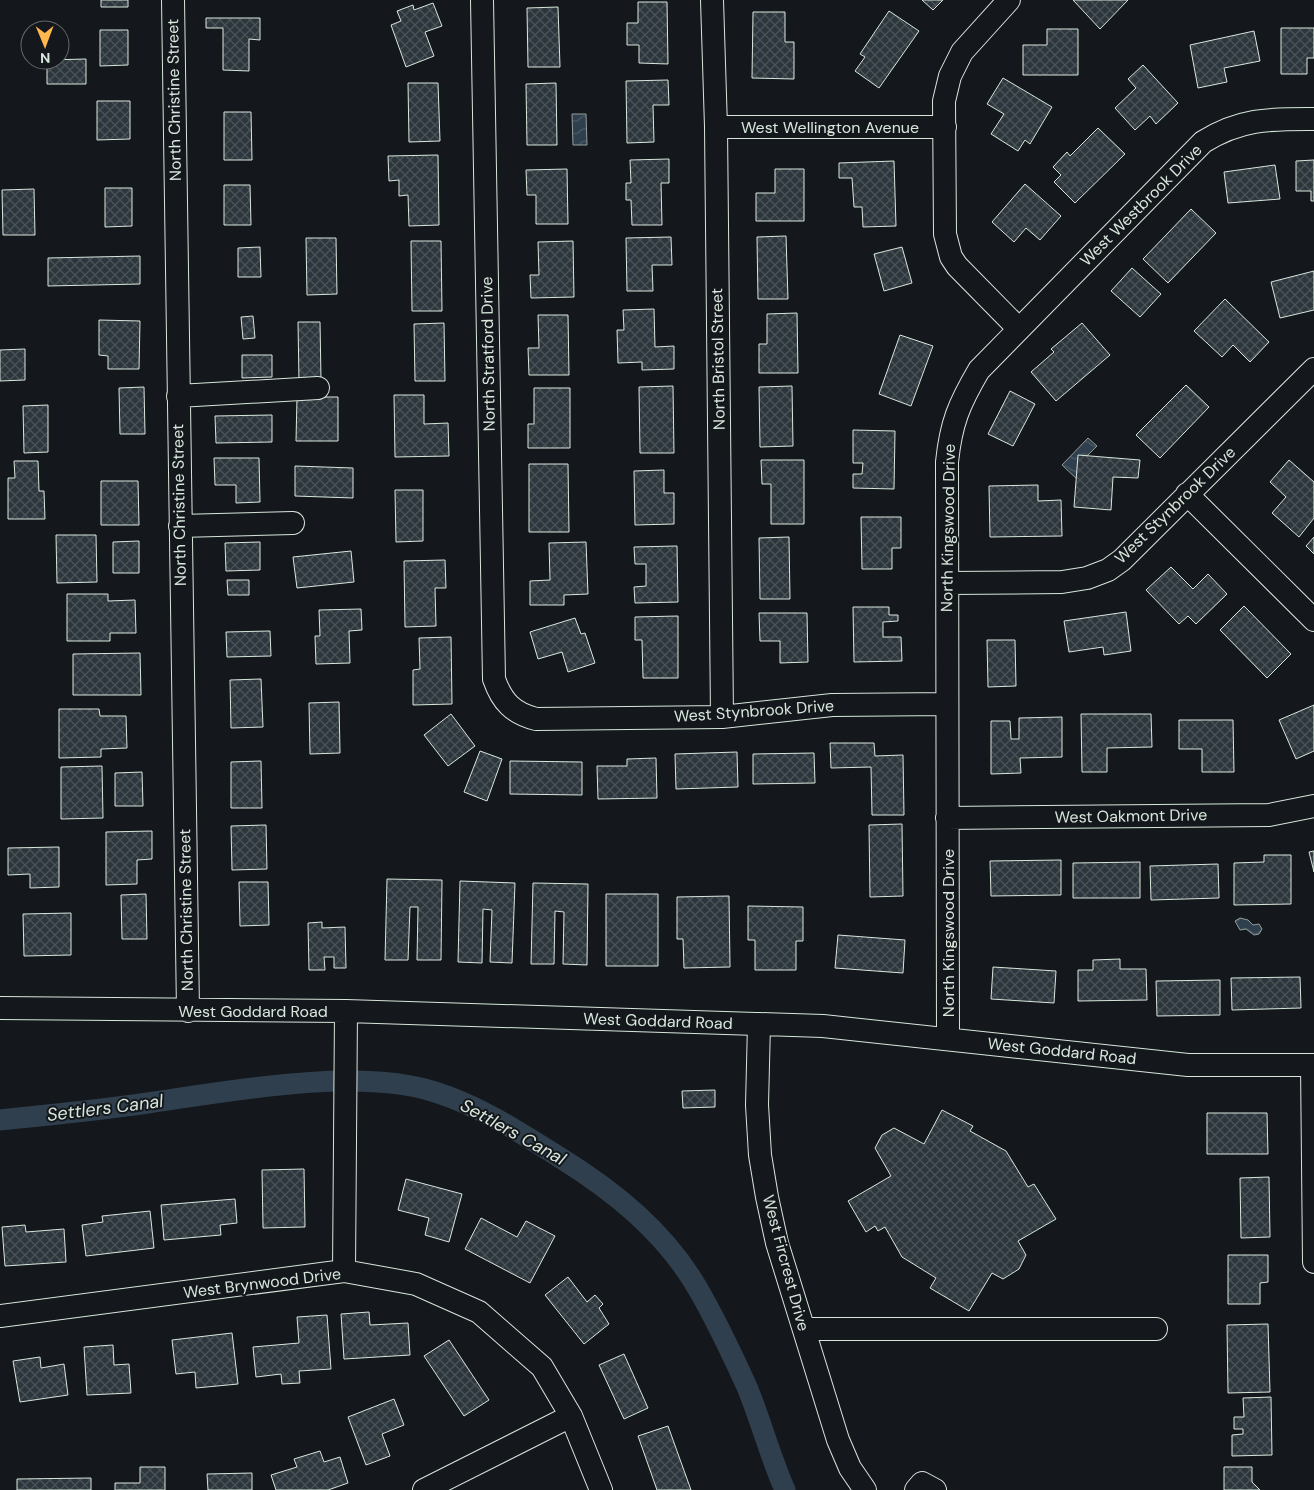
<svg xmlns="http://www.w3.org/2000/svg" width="1314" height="1490" viewBox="0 0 1314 1490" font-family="'DM Sans',sans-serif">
	<defs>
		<pattern id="water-waves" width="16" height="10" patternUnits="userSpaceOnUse" patternTransform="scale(1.25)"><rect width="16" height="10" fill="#2f3f4d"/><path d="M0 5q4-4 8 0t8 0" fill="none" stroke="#4c5b66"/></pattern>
		<pattern id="building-cross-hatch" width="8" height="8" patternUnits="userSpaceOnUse" patternTransform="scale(1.25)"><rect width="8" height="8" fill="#2c363c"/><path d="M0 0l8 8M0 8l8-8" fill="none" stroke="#4a5358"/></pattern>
	</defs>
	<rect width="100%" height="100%" fill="#14181c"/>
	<path fill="url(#water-waves)" stroke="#939e99" d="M572,114H586L587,145H573Z
		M1088,438L1097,446L1084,459L1079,481L1062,465Z
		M1240,918L1248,920L1253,925L1259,924L1262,929L1259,934L1254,935L1246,929L1240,930L1235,921Z"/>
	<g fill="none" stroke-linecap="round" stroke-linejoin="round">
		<path stroke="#2f3f4d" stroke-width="21" d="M0,1120C49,1115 99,1110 148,1103C230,1091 357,1067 435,1092C480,1106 519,1132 559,1157C614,1191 665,1232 698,1289C716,1320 732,1354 747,1387C761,1421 770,1456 785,1490"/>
	</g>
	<path fill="url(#building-cross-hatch)" stroke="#d8e6dc" d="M101,0H128V7H101Z
		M922,0H943L933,10Z
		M1073,0H1128L1100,29Z
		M638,2H667L668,64L639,63V45H627V23H638Z
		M433,3L442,26L425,32L434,56L406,67L391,25L401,21L397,11L413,5L414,10Z
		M558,7L560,67H528L527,8Z
		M889,11L919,31L879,88L855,71L865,57L860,54Z
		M753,12H785V42H794V79L752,78Z
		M206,18H260V40L249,39V71L223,70V28H206Z
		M1281,28H1314V58H1307V74H1281Z
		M1047,29H1078V75H1023V45H1047Z
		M100,30H128V65L100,66Z
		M1254,31L1260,61L1224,68L1227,82L1198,88L1190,45Z
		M86,59V84H47V60Z
		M1143,65L1178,103L1156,124L1150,116L1135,130L1115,108L1136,88L1128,79Z
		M1003,78L1052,107L1030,144L1025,140L1018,151L991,134L1004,114L987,104Z
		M668,80L669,105H653L654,142L627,143L626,81Z
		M408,83H438L440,141L409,142Z
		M556,83L557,145H527L526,84Z
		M97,101H130V139L97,140Z
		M224,112H251L252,160H224Z
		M1098,128L1125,154L1075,203L1054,182L1061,175L1053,167L1067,152L1070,156Z
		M438,155L439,225L409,226L408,195L399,196V180L389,181L388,156Z
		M669,159V183H661L662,225H632L631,200H626V183H631L630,160Z
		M1314,160V201H1311V191H1296V161Z
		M894,161L896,226L863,227L862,207H854L852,178H839V163Z
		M1275,165L1280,199L1228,203L1224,172Z
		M567,169L568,224H536V195H527L526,170Z
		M775,169H804V221H756V193H775Z
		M1025,184L1061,216L1040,240L1026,228L1014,242L992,222Z
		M224,185H250L251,225H224Z
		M105,188H132V226L105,227Z
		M34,189L35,235H3L2,190Z
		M1191,209L1216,233L1168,283L1143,259Z
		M786,236L788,299H758L757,237Z
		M671,237L672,265H652L653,291H627L626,238Z
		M306,238H336L337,294L307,295Z
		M411,241H441L442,311H412Z
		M573,241L574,297L531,298L530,275H539L538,242Z
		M260,247L261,277H238V248Z
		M902,247L912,283L884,291L874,254Z
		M140,256V284L48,286V258Z
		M1132,268L1161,294L1140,317L1111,291Z
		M1314,271V310L1280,318L1271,282Z
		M1225,299L1269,342L1250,362L1233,345L1222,357L1194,331Z
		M654,309L655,347L674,346V369L642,370V362L618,363L617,330H624L623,310Z
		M797,313L798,373H759V344H767V314Z
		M538,315H568L569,375H529L528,348H539Z
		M253,316L255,338L243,339L241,317Z
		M99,320L140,321L139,369H108V356L99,355Z
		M298,322H320L321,380L299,381Z
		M444,323L445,381H415L414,324Z
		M1082,323L1110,355L1056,401L1031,372L1054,352L1051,349Z
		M900,335L933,346L911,406L879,394Z
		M25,349V380L0,381V350Z
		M242,355H272V377L242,378Z
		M1186,385L1209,407L1160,458L1136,435Z
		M673,386L674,453H640L639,387Z
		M792,386L793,446L760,447L759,387Z
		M144,387L145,434H120L119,388Z
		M534,388H570V448H528V424H534Z
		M1010,391L1035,404L1013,446L988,434Z
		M394,395H424V424L448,423L449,456L395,457Z
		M297,397H338V441H296Z
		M48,405V452L24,453L23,406Z
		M272,415V442L216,443L215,416Z
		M853,430L895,431L894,489L853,488V474H862L863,463H853Z
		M1078,455L1140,460L1138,478L1113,477L1111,510L1074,507Z
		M214,458H259L260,502L236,503V485H215Z
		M761,460H804V524H771V484H762Z
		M1289,460L1314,482V518L1299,537L1272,513L1286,497L1270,482Z
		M14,461H38L39,491H44L45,519H8V478H15Z
		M529,464H568L569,532H529Z
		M295,466L353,468V498L295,496Z
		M664,470V493H674V524L635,525L634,471Z
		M101,481H138L139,525H101Z
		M1038,485V501L1061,500L1062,536L990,537L989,486Z
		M395,490H423V541L396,542Z
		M861,517H901V548H892V569H862Z
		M56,535H96L97,582L57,583Z
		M789,537L790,599H760L759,538Z
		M1314,537V554L1306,546Z
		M139,541V573H113V542Z
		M260,542V570L226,571L225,543Z
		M586,542L588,594L564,595V605H530V581L550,580L549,543Z
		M677,546L678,602L635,603L634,587L646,586V564H635L634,547Z
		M351,551L354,582L297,588L293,557Z
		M445,560L446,588H435L436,626L405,627L404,561Z
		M1171,567L1193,589L1208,574L1227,594L1196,624L1188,616L1179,624L1146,590Z
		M227,580H249V595H228Z
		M67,594H108V601L135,600L136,633H110V641H67Z
		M1244,606L1291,654L1267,678L1220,630Z
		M853,607H889V615H898V621L883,622V637H901L902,661L854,662Z
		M361,609L362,630L349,631L350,663L316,664L315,636H320L319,610Z
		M1126,612L1131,651L1104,655L1103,647L1069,652L1064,621Z
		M759,613H807L808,662L780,663V641H760Z
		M678,616V678H643L642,640H635V617Z
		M575,618L581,634L585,633L595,663L568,672L562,652L538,659L530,632Z
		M270,631L271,656L227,657L226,632Z
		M451,637L452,704L413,705V670L420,669L419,638Z
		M987,640H1015L1016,686L988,687Z
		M140,653L141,695H73V654Z
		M261,679L263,727L231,728L230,680Z
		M339,702L340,753L310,754L309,703Z
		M1314,705V751L1296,759L1279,720Z
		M59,709H99L100,716H126L127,748L101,749V757L59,758Z
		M451,714L475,746L448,766L424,735Z
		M1081,714H1151L1152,747L1107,748V772H1082Z
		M1062,717V757L1020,758L1021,773L991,774V721H1010L1011,739H1019V718Z
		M1179,720H1233L1234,772H1202V749H1179Z
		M830,743H874L875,756L903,755L904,815H872L871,767L831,768Z
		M480,751L502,759L487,801L464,792Z
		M737,752L738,787L676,789L675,754Z
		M814,753L815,783L753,784V754Z
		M656,758L657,798L598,799L597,766H627V759Z
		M261,761L262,808H231V762Z
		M510,761L582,762V795L510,794Z
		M102,766L103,818L61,819V767Z
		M142,772L143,806H115V773Z
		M902,824L903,896L870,897L869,825Z
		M266,825L267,869L232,870L231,826Z
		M152,831V859L137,860V884L106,885V832Z
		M59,847V887L30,888V874L8,875V848Z
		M1314,851V872L1309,852Z
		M1264,855H1291V904L1234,905V863L1264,862Z
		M1061,860V895L991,896L990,861Z
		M1140,862V898H1073V863Z
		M1218,864L1219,898L1151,900L1150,866Z
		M387,879L442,880L441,960H417L418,907H410L408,960H385Z
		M460,881L515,883L512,963L490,962L492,910L483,909L482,963L458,962Z
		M239,882H268L269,925L240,926Z
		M533,883L588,884L587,965L563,964L564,912L555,911L554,964H531Z
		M146,894L147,939H122L121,895Z
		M606,894H658V966H606Z
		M729,896L730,967L684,968L683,939H677V897Z
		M748,906L803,907V941H796V970H755V940H748Z
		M71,913V955L24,956L23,914Z
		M322,922V928L345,927L346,968H334V957H324L325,970H309L308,923Z
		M838,935L905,940L903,973L835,968Z
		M1120,959V969H1146L1147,1000L1078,1001V970H1093V960Z
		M993,967L1056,971L1054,1003L991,999Z
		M1300,977L1301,1008L1232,1010L1231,978Z
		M1220,980V1015L1157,1016L1156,981Z
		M715,1090V1107L683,1108L682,1091Z
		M942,1110L973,1126L970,1131L1006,1151L1028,1187L1034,1184L1056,1219L1018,1241L1026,1255L1019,1269L1003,1279L992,1273L969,1311L930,1288L936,1278L902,1257L885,1227L878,1231L875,1226L866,1232L848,1201L891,1176L875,1148L882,1135L894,1128L924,1144Z
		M1207,1113H1267L1268,1154H1207Z
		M304,1169L305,1227L263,1228L262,1170Z
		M1269,1177L1270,1237L1241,1238L1240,1178Z
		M406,1179L462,1194L449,1242L425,1235L429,1218L398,1210Z
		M235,1199L237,1223L220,1225L221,1235L164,1240L161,1205Z
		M150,1211L154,1248L86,1256L82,1225L103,1222L102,1216Z
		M481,1218L517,1237L526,1221L555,1236L530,1283L465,1249Z
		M25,1225L26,1232L64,1229L66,1262L5,1266L2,1227Z
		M1228,1255H1268V1282L1260,1283V1304H1228Z
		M568,1277L587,1302L595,1295L603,1304L599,1308L609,1324L584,1344L545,1295Z
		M369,1312L370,1325L408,1323L410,1355L344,1359L341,1314Z
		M327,1315L331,1369L299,1371L300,1383L282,1384L281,1374L256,1377L253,1347L299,1343L297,1317Z
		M1268,1324L1270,1392L1228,1393L1227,1325Z
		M232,1333L238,1384L196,1388L195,1372L176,1374L172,1340Z
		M449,1340L489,1400L464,1416L424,1356Z
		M113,1345L114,1365L129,1364L131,1393L87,1395L84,1347Z
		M624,1354L648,1408L624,1419L599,1365Z
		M40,1357L41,1368L64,1364L68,1395L20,1402L13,1361Z
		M1271,1397L1272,1455L1232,1456V1435L1243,1434V1429H1234V1417H1244L1243,1398Z
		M394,1399L404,1425L382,1434L390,1456L366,1465L348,1417Z
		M668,1426L691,1490H657L638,1436Z
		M320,1451L324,1462L340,1457L348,1483L328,1490H276L271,1475L297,1467L294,1459Z
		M140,1467H165V1490H115V1483H140Z
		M1224,1467H1252V1482L1260,1490H1224Z
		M252,1473V1490H208L207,1474Z
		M91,1478V1490H17V1479Z"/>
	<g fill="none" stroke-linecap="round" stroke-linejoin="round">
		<g stroke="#d8e6dc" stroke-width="24">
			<path id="minor" d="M173,0L188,1011
				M482,0L494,679C502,702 513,713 536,719L722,717L832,705L946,704
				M712,0L716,127L722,717
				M1009,0L962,52L950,76L944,101L945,234L951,257L957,266L1018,328
				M716,127H945
				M178,396L318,388
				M1187,494L1314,620
				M180,526L293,523
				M948,583L1062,582L1087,578L1108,570L1122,560L1314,369
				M947,818L1269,815L1314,806
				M0,1008L346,1011L823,1026L1188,1065H1314
				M759,1024L757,1105L760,1155L767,1197L777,1243L838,1440L850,1468L865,1490
				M948,1038L947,462C951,423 959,404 979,370L1203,142C1241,118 1271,119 1314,119
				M1312,1065L1314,1262
				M344,1271L346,1011
				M0,1316L344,1271L416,1284L479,1312L542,1367L571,1416L601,1490
				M804,1329H1156
				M424,1490L571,1416
				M916,1490L922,1483L935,1490"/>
		</g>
		<use href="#minor" stroke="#14181c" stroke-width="22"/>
	</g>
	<g text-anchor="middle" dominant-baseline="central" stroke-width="4" stroke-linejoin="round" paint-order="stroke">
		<g font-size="16" fill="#d8e6dc" stroke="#14181c">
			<text transform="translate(174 100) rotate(-91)">North Christine Street</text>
			<text x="830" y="127">West Wellington Avenue</text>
			<text transform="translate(1141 205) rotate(-45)">West Westbrook Drive</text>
			<text transform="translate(488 354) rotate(-91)">North Stratford Drive</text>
			<text transform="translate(718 359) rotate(-91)">North Bristol Street</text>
			<text transform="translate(179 505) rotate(-91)">North Christine Street</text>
			<text transform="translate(1175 505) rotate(-44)">West Stynbrook Drive</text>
			<text transform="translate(948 528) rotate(-89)">North Kingswood Drive</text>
			<text transform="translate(754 711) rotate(-4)">West Stynbrook Drive</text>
			<text transform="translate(1131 816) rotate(-1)">West Oakmont Drive</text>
			<text transform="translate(186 910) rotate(-91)">North Christine Street</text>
			<text transform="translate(948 933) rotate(-90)">North Kingswood Drive</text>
			<text x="253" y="1011">West Goddard Road</text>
			<text transform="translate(658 1021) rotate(2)">West Goddard Road</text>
			<text transform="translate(1062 1051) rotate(6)">West Goddard Road</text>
			<text transform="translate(786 1263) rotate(75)">West Fircrest Drive</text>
			<text transform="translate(262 1283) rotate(-7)">West Brynwood Drive</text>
		</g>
		<g font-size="18" font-style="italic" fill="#d8e6dc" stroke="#14181c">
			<text transform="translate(105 1108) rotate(-7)">Settlers Canal</text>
			<text transform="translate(513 1132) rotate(29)">Settlers Canal</text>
		</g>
	</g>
	<g transform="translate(45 45) rotate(179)"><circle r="24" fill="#14181c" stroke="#626a69"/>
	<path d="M0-4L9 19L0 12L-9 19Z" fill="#ffb74d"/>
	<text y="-8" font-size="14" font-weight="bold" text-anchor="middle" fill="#d8e6dc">N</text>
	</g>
</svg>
